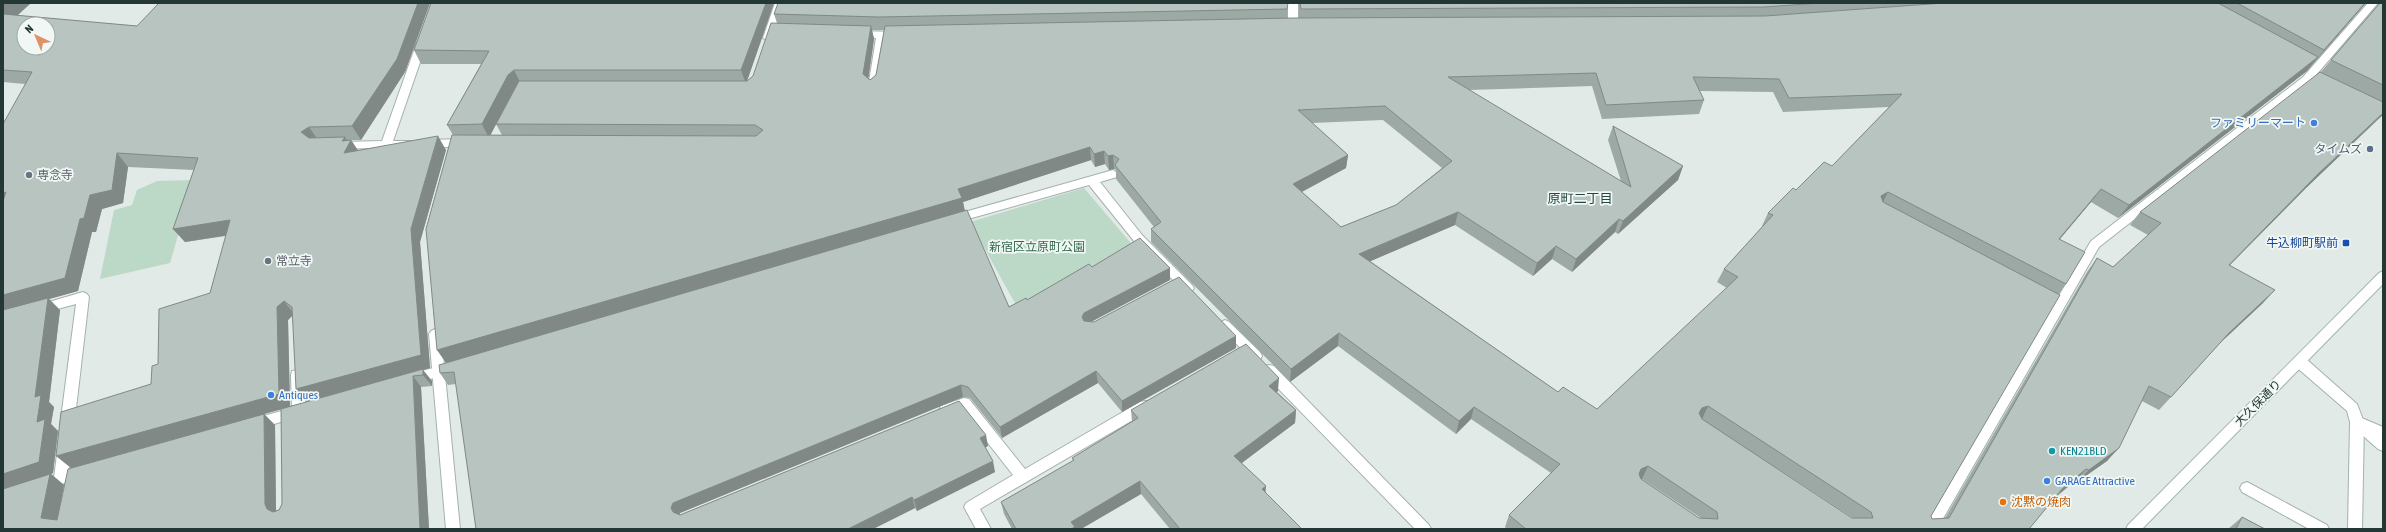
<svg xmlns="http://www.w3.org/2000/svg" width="2386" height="532" viewBox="0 0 2386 532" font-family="'Asap Condensed','Noto Sans JP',sans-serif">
	<rect width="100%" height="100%" fill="#e1eae7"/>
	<path fill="#bcd8c7" d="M194,180L170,263L100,279L114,210L132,205L137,190L157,181Z
		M1084,188L1135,248L1016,305L970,222Z"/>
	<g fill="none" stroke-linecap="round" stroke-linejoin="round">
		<g stroke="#a4b1ae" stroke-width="2">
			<path id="service" d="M775,3H785L773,38L768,41L763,38Z
				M1288,3H1298V27L1297,29L1287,31L1282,28L1288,25Z
				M857,31L899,32L904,35L899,38H887L877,90H869L868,88L876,38L853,36L852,34Z
				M422,39L427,42L393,141H411L413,144L411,147L335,149L333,146L339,142L382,141L417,42Z
				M465,139L469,140L471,143L469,146L427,148L421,144L427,140Z
				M435,329L439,331L441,334L460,529H446L429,334L431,331Z
				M297,370L302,371L303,375L306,411L304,415L299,416L294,415L292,411L291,375L292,371Z
				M964,398L969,399L1025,469L1140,402L1145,401L1150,402L1152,406L1150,410L980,509L991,529H976L964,507L966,503L1013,475L962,410L946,415L941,414L939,410L941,406Z
				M2357,416L2383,427V451L2378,449L2352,426L2350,422L2352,418Z
				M2247,482L2327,525L2329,529H2309L2242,492L2240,488L2242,484Z"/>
		</g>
		<g stroke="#a4b1ae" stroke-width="2">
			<path id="minor" d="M2368,3H2378L2311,81L2099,247L1937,529H1922L2091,241L2303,77Z
				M1113,170L1119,174L1117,177L1100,182L1142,235L1192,285L1194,288L1192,291H1184L1134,241L1089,185L954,223L948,219L954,215Z
				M83,292L87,294L89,297L74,426L72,430L67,432L62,430L60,426L76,304L39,314L35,312L33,309L35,306Z
				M1225,320L1229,322L1260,352L1262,356L1260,360H1252L1221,328L1219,325L1221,322Z
				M2300,357L2305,358L2357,404L2364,422L2362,529H2348L2350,422L2347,411L2295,366L2294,362L2295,358Z
				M455,362L460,363L461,367L460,371L412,384L407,383L406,379L407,375Z
				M1269,365L1274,366L1429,525L1431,529H1415L1264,374L1263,370L1264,366Z
				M296,407L301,408L303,412L301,416L254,430L249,428L247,424L249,420Z
				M65,440L70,442L72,446L69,470L82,467L87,469L89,473L87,477L61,484L56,482L54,478L58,446L60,442Z"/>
		</g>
		<g stroke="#a1b4af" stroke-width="2">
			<path id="secondary" d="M2383,271V284L2142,529H2126L2128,525L2379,273Z"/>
		</g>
		<use href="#service" fill="#fff" fill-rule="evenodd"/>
		<use href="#minor" fill="#fff" fill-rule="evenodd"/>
		<use href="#secondary" fill="#fff" fill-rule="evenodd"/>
	</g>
	<path fill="#9da9a5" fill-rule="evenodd" d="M3,3H31L17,16L137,26L430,3L405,72L361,140H346H351L358,150H446L420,242L430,368L423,370L432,381V386L421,387L429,529H3L25,84L3,82ZM128,167L194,170L173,229L185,242L226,236L210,293L158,364L151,384L71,468L58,514L64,485L51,474L53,473L58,431L51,424L54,407L49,402L60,310L49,299L78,291L92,232H96L102,209L123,203ZM292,316L307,402L290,406L288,320ZM281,409L282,504L279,510H276L275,425L264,414Z
		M431,3H774L747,81L753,76L777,23L774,14L1288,3L1287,18H1299V3H2366L2307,71L2118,218L2091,202L2060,239L2066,284L2059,294L1931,516L1932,519L1945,518L2087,272L2097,258L2113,267L2148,235L2130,225L2140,212L2320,73L2380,3H2383V115L2306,188L2230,265L2263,303L2222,341L2171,397L2159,410L2142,401L2107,461L2077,482L2075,481L2055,498L2029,529H1507L1505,527L1509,515L1551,473L1471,419L1456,434L1338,346L1290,382L1151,242V229L1154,227L1116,179V170L1114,169L1109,170L1105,164L1095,167L1091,160L963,202L965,211L1009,307L1027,300L1092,267L1170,268V280L1091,322L1236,336V348L1122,412L1098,383L1002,438L970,398L963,397L680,513L679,514L680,515L988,446L985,448L995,472L917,511L915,508L873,529H476L456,384L448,385L440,373L446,363L453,135L447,125L481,64H421L414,50ZM872,30H884L876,75L870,80L868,79L874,39ZM1592,86L1602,119L1699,114L1704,100L1699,91L1773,92L1783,112L1889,107L1832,166L1796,190L1768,213L1762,226H1763L1724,269L1717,282L1727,288L1597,409L1558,392L1370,261L1455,225L1533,276L1552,259L1572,272L1615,232L1618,234L1678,180L1683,166L1613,126L1608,140L1621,181L1469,90ZM515,88L496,124L502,135H490ZM1383,120L1442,168L1396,205L1341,227L1302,192L1346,168L1348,155L1312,123ZM1702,419L1853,518H1852ZM1641,479H1642L1701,518H1699Z
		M1278,391L1277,392L1296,410L1295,423L1241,463L1266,486L1265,492L1302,529H1170L1141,494L1081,529H1012L1004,514L1001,502L1073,461L1072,458L1132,422L1131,410Z
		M2242,517L2265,529H2228Z"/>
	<path fill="#808986" d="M5,3H31L4,27L3,26V4Z
		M418,3H430L405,72L361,140L352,126Z
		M766,3H774L746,84L741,70Z
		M2365,3H2366L2313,64L2324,50Z
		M871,26L874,39L867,88L863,74Z
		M2318,57L2307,71L2118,218L2129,205Z
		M514,70L521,84L515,88L489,138L482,124L508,75Z
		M2383,113V115L2378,119L2306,188L2217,278L2229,265L2318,174Z
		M309,127L318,140L311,146L301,132Z
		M438,136L446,150L420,242L430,368L423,370L432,381V386L423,375V370L307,402L296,389L411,229Z
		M345,137L349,144L351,140L360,154L344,153L342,141Z
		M1090,147L1091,160L963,202L965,212L446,363L437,350L958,189Z
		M1104,151L1105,164L1095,167L1094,154Z
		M117,153L128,167L123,203L102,209L96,232H92L78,291L49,299L60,310L49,402L54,407L51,424L58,431L53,473L51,474L64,485L56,529L3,489V474L37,422L35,397L3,310V293L80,219L90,195Z
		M1113,155L1114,169L1109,170L1108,156Z
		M1348,155L1346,168L1292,197L1293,184Z
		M1683,166L1678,180L1618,234L1623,221Z
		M2101,189L2091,202L2049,252L2059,239Z
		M6,192L3,208V193Z
		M1888,192L1881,206V196Z
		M1458,212L1455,225L1357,267L1359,254Z
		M1619,219L1615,232L1572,272L1576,259Z
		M230,220L241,233L185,242L173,229Z
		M1556,246L1552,259L1533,276L1537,263Z
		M1170,268V280L1085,325L1082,317L1084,313Z
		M2275,290L2263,303L2217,346L2229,333Z
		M284,301L294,314L288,320L290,407L264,414L275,425L276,515L267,509L265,504L71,468L56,456L277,307Z
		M1339,333L1338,346L1290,382L1291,369Z
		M1236,336V348L1122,412V401Z
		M1096,371L1098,383L1002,438L1000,427Z
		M413,376L421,387L429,529H420Z
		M1279,378L1278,391L1268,399L1269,386Z
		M961,385L963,397L680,513L678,519L671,508L673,503Z
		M1708,406L1702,419L1693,425L1702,408Z
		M1474,407L1471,419L1456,434L1459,421Z
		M1296,410L1295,423L1234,469V456Z
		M986,435L988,446L982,449L980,438Z
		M2119,448L2107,461L2077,482L2089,470Z
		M993,461L995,472L917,511L914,500Z
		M1648,466L1642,479L1635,481L1641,469Z
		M2086,469L2075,481L2050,501L2062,489Z
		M1140,481L1141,494L1081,529H1071V522Z
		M1266,486L1265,499L1262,489Z
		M912,497L915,508L873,529H848Z"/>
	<path fill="#b7c4c0" stroke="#808986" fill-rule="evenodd" d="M159,3H418L397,59L352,126L309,127L301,132L309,138L345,137L342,141L351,140L344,153L438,136L411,229L421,355L296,389L292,307L284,301L277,307L279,394L56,456L61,412L151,384L152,366L158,364L159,309L210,293L230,220L173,229L198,158L117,153L112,190L90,195L84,218L80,219L65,278L3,295V201L6,192L3,193V124L32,72L3,70V14L137,26ZM24,24H48V48H24Z
		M431,3H766L741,70H514L508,75L482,124L447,125L489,51L414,50Z
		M778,3H1288L1287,9L879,17L774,14Z
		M1300,3H1820L1764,7L1301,9Z
		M1944,3H2218L2318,57L2129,205L2101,189L2059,239L2085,252L2066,284L1888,192L1881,196L1883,202L2060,295L1931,516L1932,519L1949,518L2097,258L2113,267L2161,223L2140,212L2320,72L2383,102V113L2318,174L2229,265L2275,290L2229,333L2171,397L2149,386L2119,448L2089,470L2086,469L2062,489L2029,529H1526L1509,515L1560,464L1474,407L1459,421L1339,333L1291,369L1151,229L1161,222L1115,165L1119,159L1113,155L1108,156L1104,151L1094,154L1090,147L958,189L962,198L437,350L426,229L452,135L756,136L763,130L755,125L496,124L519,81H747L753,76L771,23L871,26L863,74L870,80L876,75L885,26L1294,18L1765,16ZM1596,73L1606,105L1704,100L1693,77L1779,79L1789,98L1902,94L1832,166L1824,162L1796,190L1793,188L1768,213L1773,215L1724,269L1738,277L1597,409L1563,387L1558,392L1359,254L1458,212L1537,263L1556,246L1576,259L1619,219L1623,221L1683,166L1613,126L1631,187L1448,77ZM1385,106L1452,161L1396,205L1341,227L1293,184L1348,155L1298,110ZM1708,406L1871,512L1873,518H1852L1702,419L1699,413L1702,408ZM1648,466L1717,512L1718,519L1699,518L1641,479L1639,474L1641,469Z
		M2237,3H2365L2324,50Z
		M2380,3H2383V85L2331,60Z
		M967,210L1009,307L1026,298L1027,300L1089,264L1092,267L1140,238L1170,268L1084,313L1082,317L1084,321L1094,322L1179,277L1236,336L1122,401L1096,371L1000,427L968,387L961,385L673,503L671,508L673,512L680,515L959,401L986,435L980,438L993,461L914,500L912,497L848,529H476L454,372L440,373L439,365Z
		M48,298L35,397L41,395L37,422L45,419L39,462L3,474V310Z
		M1246,344L1279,378L1269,386L1296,410L1234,456L1266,486L1262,489L1302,529H1180L1140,481L1071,522L1075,527L1071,529H1016L1001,502L1074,460L1072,458L1138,418L1131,410Z
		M423,369V375L413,376L420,529H3V489L50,474L41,518L57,520L68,469L264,414L265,504L267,509L273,512L279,510L282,504L281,409Z
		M2242,517L2265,529H2236Z"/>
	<g fill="#3f7fe0" stroke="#f1f7f4" stroke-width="1.5">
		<circle cx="2314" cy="123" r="4"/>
		<circle cx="271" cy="395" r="4"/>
		<circle cx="2047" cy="481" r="4"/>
	</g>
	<circle fill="#5c6f8a" stroke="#f1f7f4" stroke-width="1.5" cx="2370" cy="149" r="4"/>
	<g fill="#6b7280" stroke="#f1f7f4" stroke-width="1.5">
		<circle cx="29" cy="175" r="4"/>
		<circle cx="268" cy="261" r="4"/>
	</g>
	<rect fill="#1a4fb4" stroke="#f1f7f4" stroke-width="1.5" x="2342" y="239" width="8" height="8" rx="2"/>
	<circle fill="#0f9aa8" stroke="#f1f7f4" stroke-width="1.5" cx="2052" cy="451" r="4"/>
	<circle fill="#e8710a" stroke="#f1f7f4" stroke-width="1.5" cx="2003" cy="502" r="4"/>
	<g text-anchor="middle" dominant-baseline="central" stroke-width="3.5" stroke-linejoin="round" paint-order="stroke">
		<g font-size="12" fill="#366cbe" stroke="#f1f7f4" text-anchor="start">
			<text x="2306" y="123" text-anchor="end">ファミリーマート</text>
			<text x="279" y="395">Antiques</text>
			<text x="2055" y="481">GARAGE Attractive</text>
		</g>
		<g font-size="12" fill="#4e5e75" stroke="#f1f7f4" text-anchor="end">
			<text x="2362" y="149">タイムズ</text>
		</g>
		<g font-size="12" fill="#5b616d" stroke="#f1f7f4" text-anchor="start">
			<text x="37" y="175">専念寺</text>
			<text x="276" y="261">常立寺</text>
		</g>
		<g font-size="12" fill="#164399" stroke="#f1f7f4" text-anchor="end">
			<text x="2338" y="243">牛込柳町駅前</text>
		</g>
		<g font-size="12" fill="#336a4d" stroke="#f1f7f4">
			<text x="1037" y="247">新宿区立原町公園</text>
		</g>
		<g font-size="12" fill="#233835" stroke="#f1f7f4">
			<text transform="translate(2258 403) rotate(-45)">大久保通り</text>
		</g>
		<g font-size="12" fill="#0d838f" stroke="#f1f7f4" text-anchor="start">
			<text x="2060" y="451">KEN21BLD</text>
		</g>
		<g font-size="12" fill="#c56008" stroke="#f1f7f4" text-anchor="start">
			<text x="2011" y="502">沈黙の焼肉</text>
		</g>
		<g font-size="13" fill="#224842" stroke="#f1f7f4">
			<text x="1580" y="198">原町二丁目</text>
		</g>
	</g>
	<rect width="2386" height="532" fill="none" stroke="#233835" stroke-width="8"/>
	<g transform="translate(36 36) rotate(316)"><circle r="19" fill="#f1f7f4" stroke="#9faba8"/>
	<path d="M0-3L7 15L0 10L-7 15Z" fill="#e19168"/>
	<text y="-6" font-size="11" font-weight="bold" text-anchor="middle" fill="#233835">N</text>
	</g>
</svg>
